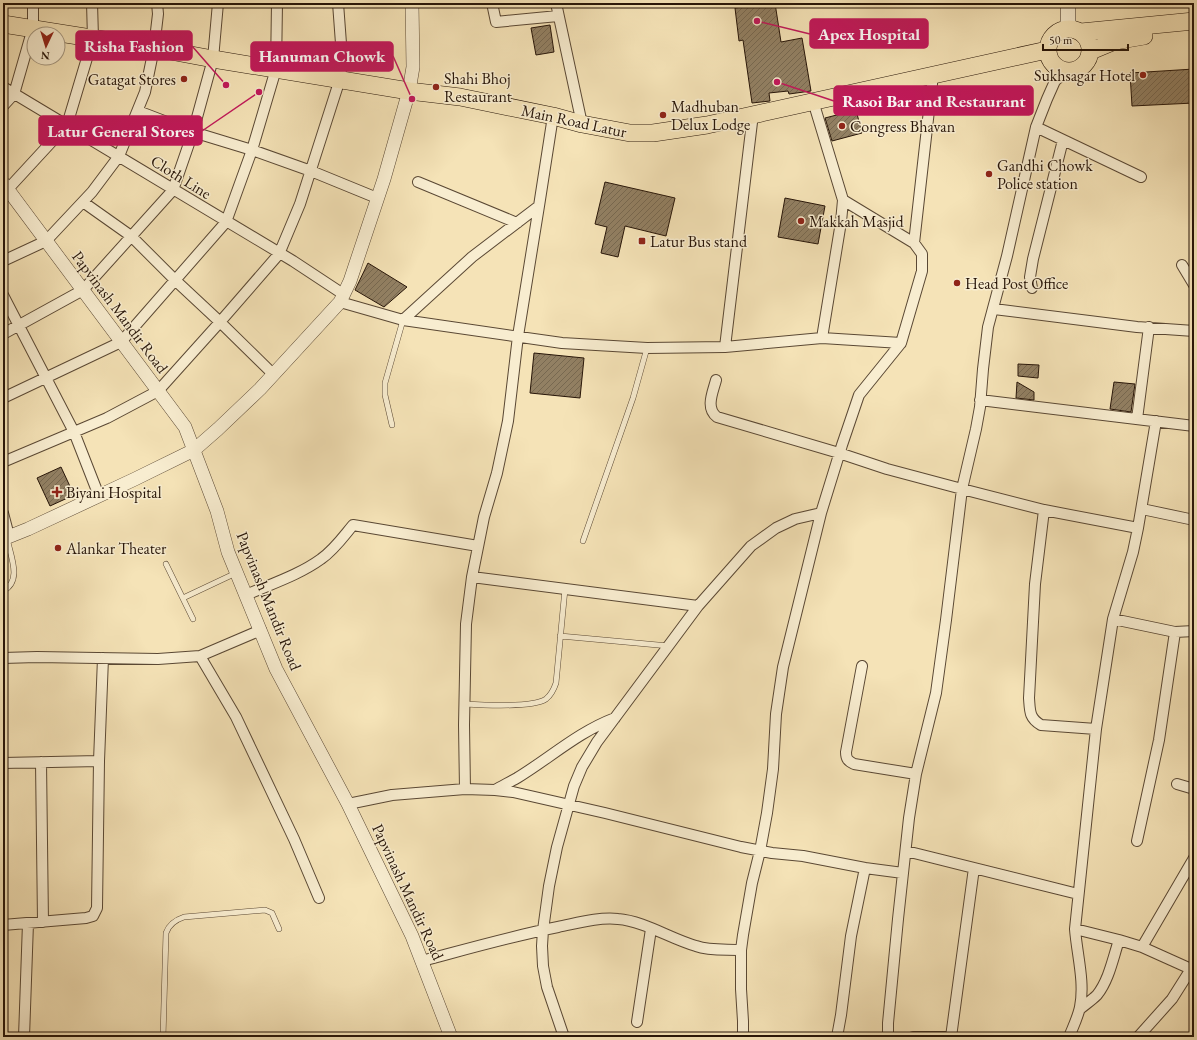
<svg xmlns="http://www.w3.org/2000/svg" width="1197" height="1040" viewBox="0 0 1197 1040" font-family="'EB Garamond',serif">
	<defs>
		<pattern id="building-hatch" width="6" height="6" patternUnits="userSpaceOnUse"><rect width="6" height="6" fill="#928063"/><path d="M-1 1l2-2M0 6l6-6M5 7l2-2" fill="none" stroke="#776850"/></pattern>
	</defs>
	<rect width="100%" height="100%" fill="#f5e3b7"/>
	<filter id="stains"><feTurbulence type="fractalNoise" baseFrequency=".005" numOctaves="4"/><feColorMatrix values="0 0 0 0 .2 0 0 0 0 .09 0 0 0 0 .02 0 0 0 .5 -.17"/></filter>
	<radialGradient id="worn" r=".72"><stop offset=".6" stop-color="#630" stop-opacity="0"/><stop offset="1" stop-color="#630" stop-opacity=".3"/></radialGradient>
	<path fill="url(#building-hatch)" stroke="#271508" d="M771,3H775L781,42L802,38L811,91L789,94L788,91L769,93L770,101L752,103L743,40L739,41L735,8Z
		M550,25L554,52L536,55L531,28Z
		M1194,69V103L1132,106L1130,73Z
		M856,110L862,133L832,141L825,118Z
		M605,182L675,198L666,236L625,226L618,257L601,253L607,227L595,224Z
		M785,198L825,206L818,244L778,237Z
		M368,263L407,287L384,307L355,290Z
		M534,353L584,358L580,398L530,393Z
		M1018,364L1039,365L1038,378L1018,376Z
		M1017,382L1034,392V400L1016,398Z
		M1114,382L1135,384L1131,412L1110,409Z
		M61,467L74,495L50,506L37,478Z"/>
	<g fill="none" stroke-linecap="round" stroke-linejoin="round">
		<g stroke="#5a4834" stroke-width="6">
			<path id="service" d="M392,425L385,395V383L403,320
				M583,541L633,398L647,348
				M166,564L193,619
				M3,591C23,581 10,555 7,538
				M183,598L236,573
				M560,636L669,646
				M464,704C481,705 533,708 546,699C551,695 554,689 556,683L565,589
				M163,1037L166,933C169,924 175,920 184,917L265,910L272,913L279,929"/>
		</g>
		<g stroke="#5a4834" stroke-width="12">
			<path id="minor" d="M492,3L496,22L558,16
				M556,3L582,124
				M3,87L293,261L343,294
				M813,101L843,200
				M3,106L14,94L33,28V3
				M138,111L193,132L252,150L311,171L377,198
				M1036,127L1141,177
				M418,182L517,223
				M3,192L8,189L67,125L93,38L92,3
				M83,202L131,236L175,280L220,322L273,374
				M914,243L933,75
				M3,261L46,241L92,192L119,156L145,92L154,48L158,14L157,3
				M1182,265L1194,285
				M1032,288L1030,277L1033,259L1063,140
				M3,295L74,432L99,496
				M340,302L403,320L562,343L647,348L725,347L822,338L901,343L922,271V254L914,243L843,200L841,222L822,338
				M994,309L1137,327L1194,331
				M403,320L472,257L539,206L553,116
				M3,334L83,290L173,190L193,132L213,59L218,3
				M725,347L753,114
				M716,380C713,392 705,408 717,417L839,453L887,469L962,489L1044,510L1138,528
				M3,398L121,342L226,222L252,150L276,69L277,3
				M980,400L1194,426
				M1137,419L1149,327
				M3,462L107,418L158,391L220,322L279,254L300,204L340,79L342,57L338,3
				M1142,509L1194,520
				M1044,510L1035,584L1029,698C1030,711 1029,718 1041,725L1096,729
				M3,513L9,536
				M472,577L698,606
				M246,595C271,584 299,575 321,559C334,550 343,537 353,525L478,546
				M1113,619L1175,632L1194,631
				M200,656L236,717L294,839L319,898
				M3,658L37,657L158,659L200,656L261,630
				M862,666L846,752C846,759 848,761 854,764L916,774
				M41,762L43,922
				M3,763L99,761
				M1177,784L1194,789
				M465,789L464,725L466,624L472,577L484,517L497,473L508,421L518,336L539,206
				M495,790C502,786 510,782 517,778C550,758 578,732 615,718
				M348,804L392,795L465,789L495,790L513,792L605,813L741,847L772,853L803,856L865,868L851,936L841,1015L837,1037
				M1137,841L1159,740L1175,632
				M906,851L1078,894
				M865,868L903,873
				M3,925L86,918L93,916L97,908L99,761L103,658
				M1075,929L1119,940L1142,947L1194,858
				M1142,947L1191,969
				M422,961C467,949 512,936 558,927C578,923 598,917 618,919C644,921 671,939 696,946C710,951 726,949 741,950
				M1080,1009C1086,1004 1092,1000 1097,995C1109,980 1113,958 1119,940
				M637,1022L651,929
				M24,1037L28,923
				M564,1037L547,987L543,966L542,946L543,930L549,886L557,847L574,786L582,767L597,742L698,606L751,546L776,528L795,519L821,513L842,445L859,395L901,343
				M743,1037V1021L741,989V950L743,935L752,883L760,851L767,813L773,769L776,714L783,667L821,513
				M888,1037V1023L898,919L909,818L916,774L936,693L946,620L962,489L976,429L980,407L983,369L988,327L1007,256L1036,127L1047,99L1055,81L1066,71
				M913,1037H947
				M951,1037L974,868
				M1069,1037C1073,1027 1078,1017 1080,1007C1085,982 1077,955 1075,929L1096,729L1113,619L1133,552L1138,528L1156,421
				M1138,1037L1172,999L1191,969L1194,966"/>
		</g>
		<g stroke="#5a4834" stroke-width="14">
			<path id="tertiary" d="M3,183L185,427L217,511L228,552L276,669L348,804L412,936L451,1037
				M3,539L28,529L135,479L194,450L218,429L260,389L340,302L350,281L384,179L409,91L413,67L412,3"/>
		</g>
		<g stroke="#271508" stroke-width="16">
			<path id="secondary" d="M1068,3V28"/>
		</g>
		<g stroke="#271508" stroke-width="18">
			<path id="primary" d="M3,24L154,48L213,59L409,91L460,97L553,116L582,124L630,133H653L707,125L1047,50
				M1048 50a21 21 0 1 1 42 0a21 21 0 1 1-42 0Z
				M1081,32L1194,21
				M1091,51L1115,41L1144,36"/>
		</g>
		<use href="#service" stroke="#f8edd0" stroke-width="5"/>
		<use href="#minor" stroke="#f8edd0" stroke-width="10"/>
		<use href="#tertiary" stroke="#f8edd0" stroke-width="13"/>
		<use href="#secondary" stroke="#f8edd0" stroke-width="15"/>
		<use href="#primary" stroke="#f5e3b7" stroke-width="17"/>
	</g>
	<g fill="#8f2418" stroke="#f8edd0" stroke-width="1.5">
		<circle cx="1143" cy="75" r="4"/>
		<circle cx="184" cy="79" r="4"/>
		<circle cx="436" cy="87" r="4"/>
		<circle cx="663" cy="115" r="4"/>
		<circle cx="842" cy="126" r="4"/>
		<circle cx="989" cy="174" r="4"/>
		<circle cx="801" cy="221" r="4"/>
		<rect x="638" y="237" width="8" height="8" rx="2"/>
		<circle cx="957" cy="283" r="4"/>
		<path d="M55 486h4v4h4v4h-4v4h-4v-4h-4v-4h4z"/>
		<circle cx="58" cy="548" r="4"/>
	</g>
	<g text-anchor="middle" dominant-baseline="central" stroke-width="3" stroke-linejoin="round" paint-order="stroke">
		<g font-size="16" fill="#271508" stroke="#f8edd0" text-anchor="start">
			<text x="1135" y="75" text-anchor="end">Sukhsagar Hotel</text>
			<text x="444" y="78">Shahi Bhoj<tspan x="444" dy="18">Restaurant</tspan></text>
			<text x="176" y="79" text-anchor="end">Gatagat Stores</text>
			<text x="671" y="106">Madhuban<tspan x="671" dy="18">Delux Lodge</tspan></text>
			<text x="850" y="126">Congress Bhavan</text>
			<text x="997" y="165">Gandhi Chowk<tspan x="997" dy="18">Police station</tspan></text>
			<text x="809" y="221">Makkah Masjid</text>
			<text x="650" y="241">Latur Bus stand</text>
			<text x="965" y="283">Head Post Office</text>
			<text x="66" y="492">Biyani Hospital</text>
			<text x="66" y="548">Alankar Theater</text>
		</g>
		<g font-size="16" fill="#271508" stroke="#f8edd0">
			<text transform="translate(574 121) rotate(12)">Main Road Latur</text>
			<text transform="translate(181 177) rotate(32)">Cloth Line</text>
			<text transform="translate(120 312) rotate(53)">Papvinash Mandir Road</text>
			<text transform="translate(269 601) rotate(68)">Papvinash Mandir Road</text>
			<text transform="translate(408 892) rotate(65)">Papvinash Mandir Road</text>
		</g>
	</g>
	<path fill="none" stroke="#c2185b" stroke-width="1.5" d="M757 21L810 34M226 85L192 46M412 99L393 56M777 82L834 101M259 92L202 131"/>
	<g fill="#c2185b" stroke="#f8edd0" stroke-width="1.5">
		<circle cx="757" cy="21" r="4"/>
		<circle cx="226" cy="85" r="4"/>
		<circle cx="412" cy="99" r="4"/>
		<circle cx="777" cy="82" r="4"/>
		<circle cx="259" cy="92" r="4"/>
	</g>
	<g fill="#c2185b" stroke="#c2185b" stroke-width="1.5">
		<rect x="810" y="19" width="118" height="29" rx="4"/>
		<rect x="76" y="31" width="116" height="29" rx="4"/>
		<rect x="251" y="42" width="142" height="29" rx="4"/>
		<rect x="834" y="86" width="199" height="29" rx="4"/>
		<rect x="39" y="116" width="163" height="29" rx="4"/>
	</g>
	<g font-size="17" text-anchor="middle" font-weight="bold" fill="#fff">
		<text x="869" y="40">Apex Hospital</text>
		<text x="134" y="52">Risha Fashion</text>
		<text x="322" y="62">Hanuman Chowk</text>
		<text x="934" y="107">Rasoi Bar and Restaurant</text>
		<text x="121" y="137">Latur General Stores</text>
	</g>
	<rect width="1197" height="1040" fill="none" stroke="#f5e3b7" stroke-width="16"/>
	<rect x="4" y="4" width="1189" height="1032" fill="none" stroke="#271508" stroke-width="2"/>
	<rect x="8" y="8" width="1181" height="1024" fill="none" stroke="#271508"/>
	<g transform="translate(46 46) rotate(184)"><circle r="19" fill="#f8edd0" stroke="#a49780"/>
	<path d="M0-3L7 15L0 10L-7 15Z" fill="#8f2418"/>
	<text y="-6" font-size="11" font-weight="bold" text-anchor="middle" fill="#271508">N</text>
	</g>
	<path d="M1043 44v6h85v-6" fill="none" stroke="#271508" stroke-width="2"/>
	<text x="1049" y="44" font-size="12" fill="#271508" stroke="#f8edd0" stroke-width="3" paint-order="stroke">50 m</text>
	<rect width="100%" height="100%" filter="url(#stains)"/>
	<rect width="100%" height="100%" fill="url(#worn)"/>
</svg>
